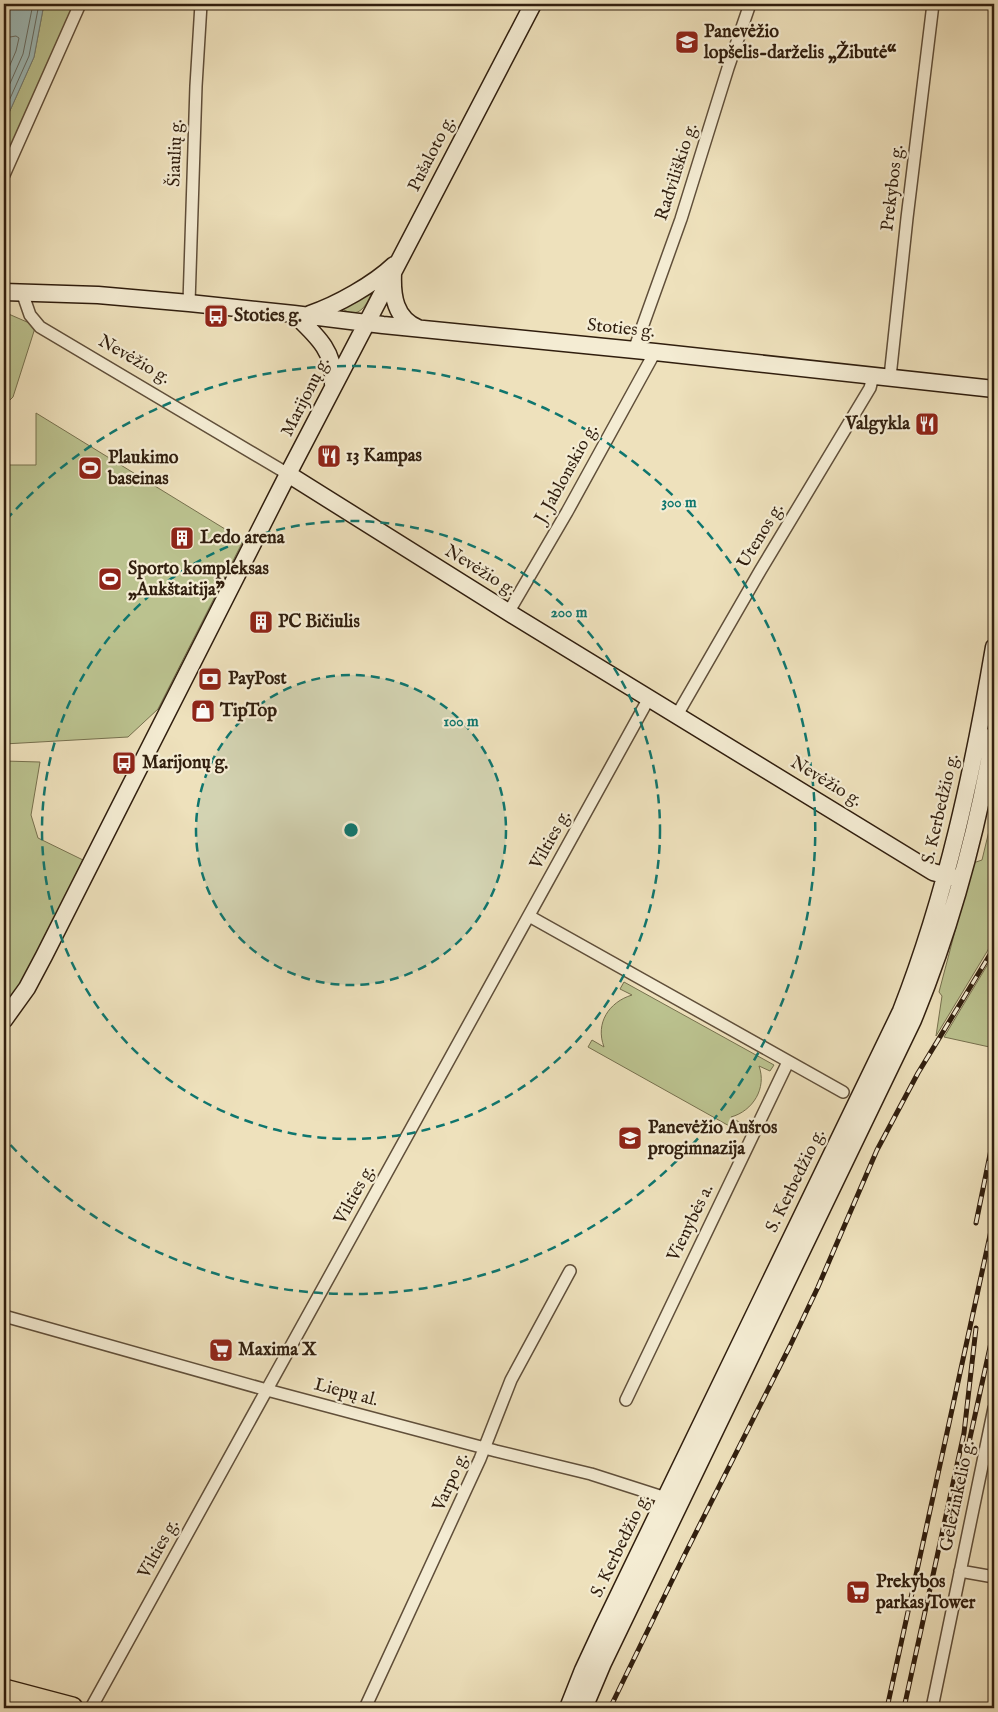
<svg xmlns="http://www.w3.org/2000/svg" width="998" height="1712" viewBox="0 0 998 1712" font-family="'IM FELL English',serif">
	<rect width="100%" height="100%" fill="#eee1bc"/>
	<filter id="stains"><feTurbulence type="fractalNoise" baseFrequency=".004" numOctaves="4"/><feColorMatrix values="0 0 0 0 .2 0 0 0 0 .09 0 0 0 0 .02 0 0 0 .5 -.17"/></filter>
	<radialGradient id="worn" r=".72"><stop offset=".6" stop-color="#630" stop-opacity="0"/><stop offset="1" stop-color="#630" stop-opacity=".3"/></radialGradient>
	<path fill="#bbc28f" stroke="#76704e" d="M44,4H80L4,168V124L34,57Z
		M374,289C367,303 360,322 341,308Z
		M4,312L27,322L35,328L13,397L10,400L4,401Z
		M36,413L238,537L242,543L158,709L128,737L4,744V465H36Z
		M4,761L40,762L31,815L38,838L83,860L41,946L11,1002L4,1010Z
		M994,810V940L936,1036L942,996L939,992L973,863L982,860Z
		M994,954V1048L944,1037Z
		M624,982L774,1065L770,1071L759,1066C767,1088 753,1111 731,1117L744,1125L740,1132L588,1047L592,1040L604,1047C595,1023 609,1002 632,995L620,989Z"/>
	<path fill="#9dbbba" stroke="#717c75" d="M10,4H44L34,57L4,124V28Z"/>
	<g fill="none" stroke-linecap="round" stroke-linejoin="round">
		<path stroke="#666c64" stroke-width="1" d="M4,38L16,36L19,38L16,51L4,79
			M4,97L23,54L33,4
			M4,112L29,56L39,4"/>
		<g stroke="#604f3a" stroke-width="14">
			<path id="street" d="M4,175L80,4
				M22,292L30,315L40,327L288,474
				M189,303L196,86L201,4
				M634,350L681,219L728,68L750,4
				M890,377L907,218L933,4
				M508,613L567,512L655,352
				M677,715L760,571L870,388L873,376
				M529,916L843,1092
				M4,1316L267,1390L496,1451L591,1474L672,1500
				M626,1400L788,1062
				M960,1571L994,1577
				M91,1708L649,698
				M365,1708L480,1459L511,1380L570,1271
				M932,1708L994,1408"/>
		</g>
		<g stroke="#301e0e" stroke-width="19">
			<path id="secondary" d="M393,273C392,296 395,318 418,328
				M4,292L98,295L189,303L294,314L383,325L655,352L994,389
				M294,314C316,335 336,352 333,384
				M310,314C337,305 374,284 394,265
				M288,474L516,617L933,872L955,878
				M4,1020L27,988L44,956L288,474L533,4
				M568,1708L583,1670L603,1627L901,1011C947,893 973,771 994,647
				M584,1708L603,1663L913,1020C951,928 977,832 994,734"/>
		</g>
		<g stroke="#301e0e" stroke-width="24">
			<path id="highway" d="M4,1690L72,1708"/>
		</g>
		<use href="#street" stroke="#f4ecd3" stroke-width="11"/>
		<use href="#secondary" stroke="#f4ecd3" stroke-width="16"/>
		<use href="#highway" stroke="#eee1bc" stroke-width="21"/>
		<g stroke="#301e0e" stroke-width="5">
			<path id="rail" d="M976,1223L994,1135
				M968,1447L994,1329
				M610,1708L684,1556L790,1346L818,1287L877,1150L918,1073L994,948
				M887,1708L994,1217
				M904,1708L964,1433L976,1328"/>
		</g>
		<use href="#rail" stroke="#f4ecd3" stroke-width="3" stroke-dasharray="9" stroke-linecap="butt"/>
	</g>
	<circle cx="351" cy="830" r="155" fill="#0f766e" fill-opacity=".12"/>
	<g fill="none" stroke="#0f766e" stroke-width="2.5" stroke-dasharray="9 6">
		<circle cx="351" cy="830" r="155"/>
		<circle cx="351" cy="830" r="309"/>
		<path d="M6 520A464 464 0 1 1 6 1140"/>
	</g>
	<defs>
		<g id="school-square" transform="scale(1.25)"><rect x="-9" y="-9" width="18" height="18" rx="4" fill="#8f2418" stroke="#f4ecd3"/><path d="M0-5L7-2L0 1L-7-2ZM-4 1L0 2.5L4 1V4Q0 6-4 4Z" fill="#fff"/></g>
		<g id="bus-square" transform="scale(1.25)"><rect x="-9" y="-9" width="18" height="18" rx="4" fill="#8f2418" stroke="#f4ecd3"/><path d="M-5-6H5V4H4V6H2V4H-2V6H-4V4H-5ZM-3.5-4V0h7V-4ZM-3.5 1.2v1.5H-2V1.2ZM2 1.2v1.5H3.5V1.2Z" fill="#fff"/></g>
		<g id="restaurant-square" transform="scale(1.25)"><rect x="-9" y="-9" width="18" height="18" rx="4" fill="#8f2418" stroke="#f4ecd3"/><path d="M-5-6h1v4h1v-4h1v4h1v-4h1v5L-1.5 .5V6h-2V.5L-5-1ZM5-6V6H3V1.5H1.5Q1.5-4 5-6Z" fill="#fff"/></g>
		<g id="stadium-square" transform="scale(1.25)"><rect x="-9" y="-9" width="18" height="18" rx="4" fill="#8f2418" stroke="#f4ecd3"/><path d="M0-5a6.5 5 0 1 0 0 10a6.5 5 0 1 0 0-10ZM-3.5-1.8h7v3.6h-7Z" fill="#fff"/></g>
		<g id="building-square" transform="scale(1.25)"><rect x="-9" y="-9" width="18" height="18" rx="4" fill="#8f2418" stroke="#f4ecd3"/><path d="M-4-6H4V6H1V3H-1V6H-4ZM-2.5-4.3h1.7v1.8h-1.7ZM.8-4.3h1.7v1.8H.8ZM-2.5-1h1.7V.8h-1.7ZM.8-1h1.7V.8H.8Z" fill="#fff"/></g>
		<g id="bank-square" transform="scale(1.25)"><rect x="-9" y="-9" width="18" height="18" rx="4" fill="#8f2418" stroke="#f4ecd3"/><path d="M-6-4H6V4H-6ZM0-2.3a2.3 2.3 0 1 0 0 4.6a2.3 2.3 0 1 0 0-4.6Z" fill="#fff"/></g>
		<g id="shop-square" transform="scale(1.25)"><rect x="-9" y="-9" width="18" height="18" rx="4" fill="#8f2418" stroke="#f4ecd3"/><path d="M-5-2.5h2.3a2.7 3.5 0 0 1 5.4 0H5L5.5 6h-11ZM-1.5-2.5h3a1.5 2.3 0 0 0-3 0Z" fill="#fff"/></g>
		<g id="supermarket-square" transform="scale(1.25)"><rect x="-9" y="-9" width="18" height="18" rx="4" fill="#8f2418" stroke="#f4ecd3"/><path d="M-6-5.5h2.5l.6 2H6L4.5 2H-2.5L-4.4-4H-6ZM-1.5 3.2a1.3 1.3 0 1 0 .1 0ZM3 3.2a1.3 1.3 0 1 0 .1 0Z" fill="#fff"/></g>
	</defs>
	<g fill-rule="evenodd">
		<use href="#school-square" x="687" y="42"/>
		<use href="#bus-square" x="216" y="316"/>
		<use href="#restaurant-square" x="927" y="424"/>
		<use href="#restaurant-square" x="329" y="456"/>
		<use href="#stadium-square" x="90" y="468"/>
		<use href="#building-square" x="182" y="538"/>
		<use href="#stadium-square" x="110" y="579"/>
		<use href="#building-square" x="261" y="622"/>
		<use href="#bank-square" x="210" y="679"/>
		<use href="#shop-square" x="203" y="711"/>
		<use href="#bus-square" x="124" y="763"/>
		<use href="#school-square" x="630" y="1138"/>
		<use href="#supermarket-square" x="221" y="1350"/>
		<use href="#supermarket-square" x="858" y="1592"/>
	</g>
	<g text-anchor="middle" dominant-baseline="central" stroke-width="4.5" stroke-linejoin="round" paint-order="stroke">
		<g font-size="18" font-weight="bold" fill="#301e0e" stroke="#f4ecd3" text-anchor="start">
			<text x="704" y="32">Panevėžio<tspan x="704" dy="21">lopšelis-darželis „Žibutė“</tspan></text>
			<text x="234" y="316">Stoties g.</text>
			<text x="910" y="424" text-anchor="end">Valgykla</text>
			<text x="346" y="456">13 Kampas</text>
			<text x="108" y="458">Plaukimo<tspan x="108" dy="21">baseinas</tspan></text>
			<text x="200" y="538">Ledo arena</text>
			<text x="128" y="569">Sporto kompleksas<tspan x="128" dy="21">„Aukštaitija”</tspan></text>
			<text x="278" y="622">PC Bičiulis</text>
			<text x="228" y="679">PayPost</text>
			<text x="220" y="711">TipTop</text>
			<text x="142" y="763">Marijonų g.</text>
			<text x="648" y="1128">Panevėžio Aušros<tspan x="648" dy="21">progimnazija</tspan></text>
			<text x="238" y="1350">Maxima X</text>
			<text x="876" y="1582">Prekybos<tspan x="876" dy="21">parkas Tower</tspan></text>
		</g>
		<g font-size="18" fill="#301e0e" stroke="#f4ecd3">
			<text transform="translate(176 153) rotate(-88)">Šiaulių g.</text>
			<text transform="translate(432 154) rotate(-63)">Pušaloto g.</text>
			<text transform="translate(677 172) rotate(-72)">Radviliškio g.</text>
			<text transform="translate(893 188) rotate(-83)">Prekybos g.</text>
			<text transform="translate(621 329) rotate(6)">Stoties g.</text>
			<text transform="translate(134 360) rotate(30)">Nevėžio g.</text>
			<text transform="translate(306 397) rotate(-63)">Marijonų g.</text>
			<text transform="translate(567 474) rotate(-61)">J. Jablonskio g.</text>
			<text transform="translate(761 536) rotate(-59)">Utenos g.</text>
			<text transform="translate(480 571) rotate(32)">Nevėžio g.</text>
			<text transform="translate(826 782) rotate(31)">Nevėžio g.</text>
			<text transform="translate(941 809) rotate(-77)">S. Kerbedžio g.</text>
			<text transform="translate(551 840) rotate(-61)">Vilties g.</text>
			<text transform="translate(796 1181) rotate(-64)">S. Kerbedžio g.</text>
			<text transform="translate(355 1195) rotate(-61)">Vilties g.</text>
			<text transform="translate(691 1223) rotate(-64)">Vienybės a.</text>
			<text transform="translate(346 1393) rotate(15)">Liepų al.</text>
			<text transform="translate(451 1482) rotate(-66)">Varpo g.</text>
			<text transform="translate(958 1496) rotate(-78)">Geležinkelio g.</text>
			<text transform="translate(621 1546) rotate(-64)">S. Kerbedžio g.</text>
			<text transform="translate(159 1549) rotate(-61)">Vilties g.</text>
		</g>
	</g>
	<circle cx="351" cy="830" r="8" fill="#0f766e" stroke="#f4ecd3" stroke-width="2.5"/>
	<g font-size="15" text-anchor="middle" font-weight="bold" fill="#0f766e" stroke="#f4ecd3" stroke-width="4.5" stroke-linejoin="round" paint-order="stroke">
		<text x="679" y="507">300 m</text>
		<text x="569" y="617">200 m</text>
		<text x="461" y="726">100 m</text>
	</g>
	<rect width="998" height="1712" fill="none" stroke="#eee1bc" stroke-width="20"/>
	<rect x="5" y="5" width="988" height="1702" fill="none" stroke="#301e0e" stroke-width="2.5"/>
	<rect x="10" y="10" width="978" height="1692" fill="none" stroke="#301e0e"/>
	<rect width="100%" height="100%" filter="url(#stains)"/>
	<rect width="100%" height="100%" fill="url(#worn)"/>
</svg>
